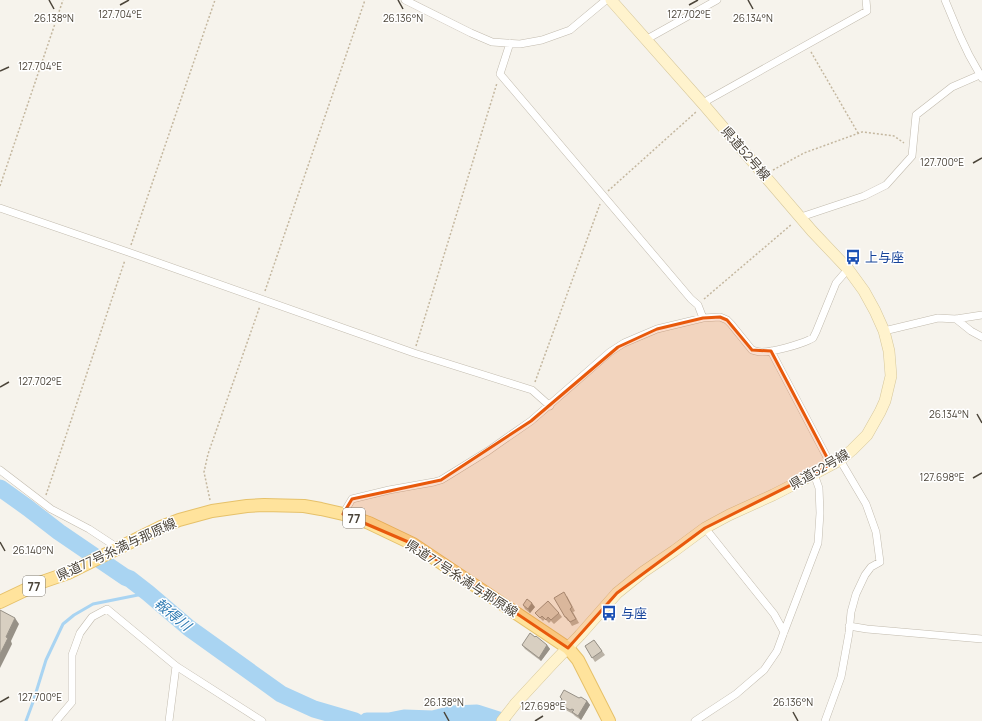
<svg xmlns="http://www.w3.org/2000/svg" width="982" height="721" viewBox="0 0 982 721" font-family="Manrope,'Noto Sans JP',sans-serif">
	<rect width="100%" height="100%" fill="#f6f3ec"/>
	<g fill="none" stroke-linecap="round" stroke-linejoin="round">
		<path stroke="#a9d4f2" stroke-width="3" d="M26,721L33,702L46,660L63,624L74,615L93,604L148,593"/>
		<path stroke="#a9d4f2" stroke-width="17" d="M0,488L28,508L59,532L125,577L130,579L148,593L189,628L281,694L314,709L355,721
			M367,721H389L404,718L433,719L453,714L477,713L502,721"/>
		<g stroke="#c2bbae" stroke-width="8">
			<path id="street" d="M405,0L471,33L492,42L520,44L542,40L570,30L606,0
				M945,0L960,36L969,55L982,78
				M647,39L717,0
				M510,43L500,74L691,299L698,305L703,318
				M704,105L708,100L867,11L866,0
				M0,208L128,252L414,353L532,390L550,406
				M801,217L864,196L886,185L912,156L916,115L952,87L982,74
				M956,319L971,331L982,337
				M884,331L938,318L956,319L982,315
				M771,351L831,465
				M0,470L51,509L89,529L118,548
				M343,514L352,499L389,490L434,482L441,480L446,477L488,451L505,439L531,421L610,352L624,343L657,329L703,318L720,317L727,320L731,324L752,350C756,351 758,352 762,352C773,352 798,345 809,340L813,338L816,332L836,283L848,269
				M705,528L774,614L784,632
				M849,626L867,629L982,639
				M56,721L72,702V655L80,633L92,617L107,609L176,666L262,721
				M169,721L176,666
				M695,721L736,694L764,670L777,651L784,632L818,543L820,513L819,488L814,474
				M825,721L841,677L849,633L851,612L856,594L865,575L871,567L880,562L876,532L866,504L840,460"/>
		</g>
		<g stroke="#d6c79b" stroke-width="12">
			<path id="secondary" d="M502,721L516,703L553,663L580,635L617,593L643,572L674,551L705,528L716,522L729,515L773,495L814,474L840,460L852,450L867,435L880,412L885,401L891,376L889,351L884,331L875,311L864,291L848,269L812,231L704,105L611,0"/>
		</g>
		<g stroke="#e6c16a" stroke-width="14">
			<path id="primary" d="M0,602L42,582L68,573L161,527L179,520L212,511L247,506L264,505L304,506L321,509L343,514L369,523L413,544L568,648L578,660L609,721"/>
		</g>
		<path stroke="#c4b79f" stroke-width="1.5" stroke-dasharray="2 2" stroke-linecap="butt" d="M811,52L858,133
			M773,170L804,153L862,132L894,136L904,143
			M0,186L63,0
			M608,191L696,112
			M131,245L215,0
			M265,291L365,0
			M704,299L792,224
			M416,346L497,83
			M535,382L600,204
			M46,495L125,260
			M210,500L204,472L208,454L260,306"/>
		<use href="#street" stroke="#fff" stroke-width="7"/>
		<use href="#secondary" stroke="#fff3cd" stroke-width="11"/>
		<use href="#primary" stroke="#ffe39c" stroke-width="12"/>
	</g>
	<path fill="#bab2a6" d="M567,596L575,611L573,612L579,623L572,626L569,621H568L565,617Z
		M523,605L535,607L530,613L525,609Z
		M535,613H559L562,617L554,624L551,621L549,623L545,619L543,621Z
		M594,640L605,655L595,662L585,646Z
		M522,645H547L550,649L541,661L525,649Z
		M560,697L579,698L587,701L590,705L581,720L575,716L573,714L562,708L559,704L562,700Z"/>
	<path fill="#979187" d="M532,603L535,607L530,613L528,609Z
		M15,618L19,624L11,641L12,644L0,668V654L6,637Z
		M547,645L550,649L541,661L539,658Z
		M587,701L590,705L581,720L578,716Z"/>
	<path fill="#d8cfc1" stroke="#979187" d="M564,592L572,607L570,609L576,619L570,622L566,617H565L554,598Z
		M527,599L532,603L528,609L523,605Z
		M548,601L559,613L551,620L548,617L546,620L542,616L540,618L535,613Z
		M0,610L15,618L6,637L8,638L0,654Z
		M530,633L535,637L536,636L547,645L539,658L522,645Z
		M594,640L602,651L592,658L585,646Z
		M564,690L579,698L581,697L587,701L578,716L572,712L574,710L572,709L570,710L559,704L562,699L560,697Z"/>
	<path fill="#e8590c" fill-opacity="0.2" stroke="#e8590c" stroke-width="3" stroke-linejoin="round" d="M720,317L727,320L752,350L771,351L831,465L705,528L617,593L568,648L413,544L343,514L352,499L441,480L531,421L618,347L657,329L703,318Z"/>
	<path fill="none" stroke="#4b4439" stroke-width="1.5" d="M49,0L54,9M398,0L403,9M748,0L753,9M120,5L129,0M689,5L698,0M0,71L9,67M973,163L982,158M0,387L9,382M977,414L982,423M973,478L982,473M0,542L5,551M0,702L9,697M444,712L449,721M793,712L798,721M535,721L543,716"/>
	<defs>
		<g id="bus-bare" transform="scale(1.2)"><path d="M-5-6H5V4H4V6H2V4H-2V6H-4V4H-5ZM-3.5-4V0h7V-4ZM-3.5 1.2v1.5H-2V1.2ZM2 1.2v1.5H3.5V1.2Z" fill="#1a4fb4" stroke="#fff" stroke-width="2.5" paint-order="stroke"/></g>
	</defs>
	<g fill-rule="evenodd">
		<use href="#bus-bare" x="853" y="257"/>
		<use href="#bus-bare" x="609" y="613"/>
	</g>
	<g text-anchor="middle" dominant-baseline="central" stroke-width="3" stroke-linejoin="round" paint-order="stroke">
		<g fill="#fff" stroke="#817c74" stroke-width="1">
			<rect x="343" y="508" width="22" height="20" rx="3"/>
			<rect x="23" y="576" width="22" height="20" rx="3"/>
		</g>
		<g font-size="12" font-weight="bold" fill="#4b4439">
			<text x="354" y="518">77</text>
			<text x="34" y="586">77</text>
		</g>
		<g font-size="13" fill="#4b4439" stroke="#fff">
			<text transform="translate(746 153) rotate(49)">県道52号線</text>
			<text transform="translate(819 469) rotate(-30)">県道52号線</text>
			<text transform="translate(116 549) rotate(-25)">県道77号糸満与那原線</text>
			<text transform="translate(462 578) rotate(33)">県道77号糸満与那原線</text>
		</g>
		<g font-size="13" fill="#164399" stroke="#fff" text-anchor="start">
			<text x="865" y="257">上与座</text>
			<text x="621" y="613">与座</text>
		</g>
		<g font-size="14" font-style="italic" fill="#2e7ab2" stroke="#fff">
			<text transform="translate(173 614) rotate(39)">報得川</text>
		</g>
	</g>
	<g font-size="10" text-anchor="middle" fill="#4b4439" stroke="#fff" stroke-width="3" stroke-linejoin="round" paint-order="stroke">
		<text x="120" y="18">127.704°E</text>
		<text x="689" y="18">127.702°E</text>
		<text x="54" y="22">26.138°N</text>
		<text x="403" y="22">26.136°N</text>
		<text x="753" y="22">26.134°N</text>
		<text x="40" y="70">127.704°E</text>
		<text x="942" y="166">127.700°E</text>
		<text x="40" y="385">127.702°E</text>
		<text x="949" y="418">26.134°N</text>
		<text x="942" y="481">127.698°E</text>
		<text x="33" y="554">26.140°N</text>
		<text x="40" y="701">127.700°E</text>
		<text x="444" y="706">26.138°N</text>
		<text x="793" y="706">26.136°N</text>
		<text x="543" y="710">127.698°E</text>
	</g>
</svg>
